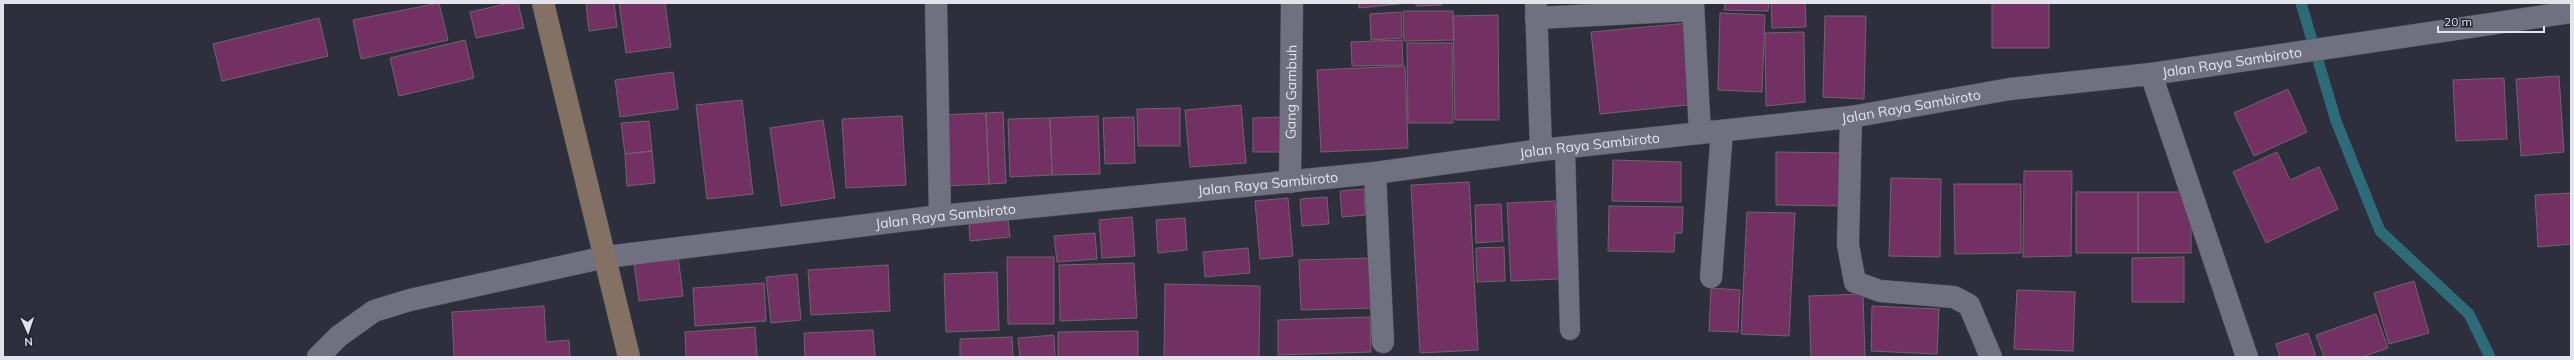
<svg xmlns="http://www.w3.org/2000/svg" width="2574" height="360" viewBox="0 0 2574 360" font-family="Mulish,sans-serif">
	<rect width="100%" height="100%" fill="#2e2f3d"/>
	<g fill="none" stroke-linecap="round" stroke-linejoin="round">
		<path stroke="#2d6b79" stroke-width="11" d="M2301,3L2336,121L2380,231L2469,314L2490,357"/>
	</g>
	<path fill="#723162" stroke="#72636d" d="M439,3L448,40L361,59L353,20Z
		M510,3H518L524,28L476,38L470,12Z
		M586,3H614L617,27L589,31Z
		M619,3H665L671,47L626,53Z
		M1359,3H1408L1359,8Z
		M1416,3H1442V5L1416,6Z
		M1725,3H1769L1768,11L1724,10Z
		M1771,3H1805L1806,27L1772,28Z
		M1992,3H2049V48H1992Z
		M1403,11H1453L1454,40L1404,41Z
		M1401,12L1402,38L1371,40L1370,14Z
		M1720,13L1765,15L1762,92L1718,90Z
		M1498,15L1499,120H1455L1453,16Z
		M1825,16H1866L1864,99L1823,97Z
		M319,18L328,56L222,81L213,44Z
		M1689,23L1697,104L1600,114L1591,32Z
		M1804,32L1805,102L1766,106L1765,33Z
		M465,40L474,78L399,96L390,58Z
		M1402,40L1403,65L1352,66L1351,42Z
		M1407,43H1452L1453,123H1408Z
		M1405,66L1408,148L1321,152L1317,70Z
		M673,72L678,109L620,117L615,80Z
		M2559,76L2564,152L2521,156L2516,79Z
		M2504,78L2507,139L2456,141L2453,80Z
		M2288,89L2307,132L2254,156L2234,113Z
		M742,100L753,194L707,199L696,105Z
		M1241,105L1246,163L1190,167L1185,110Z
		M1180,108V146H1138L1137,109Z
		M1003,112L1006,183L989,184L986,113Z
		M986,113L989,184L944,186L941,115Z
		M902,116L906,185L846,188L842,119Z
		M1098,116L1100,174L1052,175L1050,118Z
		M1134,117L1135,163L1105,164L1103,118Z
		M1284,117V152H1253V118Z
		M1050,118L1052,175L1010,177L1008,119Z
		M823,120L835,198L781,206L770,128Z
		M649,121L652,151L625,154L621,123Z
		M652,151L655,183L627,186L625,154Z
		M1776,152L1847,153V206L1776,205Z
		M2277,152L2290,180L2319,167L2338,209L2266,243L2233,172Z
		M1613,160L1681,162V202L1612,201Z
		M2024,171H2072L2071,256L2023,257Z
		M1891,178L1941,179L1940,257L1889,256Z
		M1469,182L1478,350L1420,353L1411,185Z
		M1954,184H2021V253L1955,254Z
		M1364,189L1365,215L1342,217L1340,191Z
		M2076,192H2138V253H2076Z
		M2138,192H2191V253H2138Z
		M2571,193V244L2538,247L2535,195Z
		M1327,197L1329,224L1302,226L1300,199Z
		M1288,198L1293,256L1260,259L1255,201Z
		M1555,201L1559,279L1511,281L1507,203Z
		M1501,204L1503,241L1476,243L1475,205Z
		M1609,206L1683,207L1682,233H1675L1674,252L1608,251Z
		M1747,212L1795,213L1789,336L1741,334Z
		M1132,217L1135,256L1102,258L1099,220Z
		M1185,218L1187,250L1158,253L1156,220Z
		M1008,220L1010,237L970,241L969,224Z
		M1095,233L1097,259L1057,262L1054,236Z
		M1504,247L1505,281L1477,282L1476,248Z
		M1248,248L1250,273L1205,277L1203,252Z
		M678,256L683,296L639,301L634,262Z
		M1007,257H1054V324H1008Z
		M2184,257V302H2132V258Z
		M1374,258L1375,308L1301,310L1299,260Z
		M1134,263L1137,318L1060,321L1059,265Z
		M888,265L890,311L811,315L808,270Z
		M997,272L999,330L946,332L944,274Z
		M797,274L801,320L771,323L766,277Z
		M2414,281L2429,333L2389,344L2374,293Z
		M764,283L766,321L695,326L693,288Z
		M1165,284L1260,286L1259,357H1164Z
		M1711,288L1740,290L1738,332L1709,331Z
		M2017,290L2075,292L2073,351L2014,349Z
		M1863,294L1865,357H1811L1809,296Z
		M544,306L546,342L569,340L570,357H454L452,312Z
		M1872,306L1939,309L1937,354L1871,351Z
		M2376,314L2388,348L2362,357H2324L2316,335Z
		M1370,317L1371,352L1278,355V320Z
		M755,327L757,357H686L685,332Z
		M873,330L875,357H805L804,333Z
		M1138,331V357H1058V332Z
		M2308,333L2316,357H2280L2276,344Z
		M1054,335L1055,357H1020L1018,338Z
		M1012,337L1013,357H960V339Z"/>
	<g fill="none" stroke-linecap="round" stroke-linejoin="round">
		<g stroke="#4c4c58" stroke-width="21">
			<path id="service" d="M1565,149L1570,330"/>
		</g>
		<g stroke="#4c4c58" stroke-width="23">
			<g id="minor">
				<path d="M936,3L940,216"/>
				<path d="M1693,3L1700,133"/>
				<path d="M1536,4L1541,150"/>
				<path d="M1536,18L1693,10"/>
				<path d="M2151,74L2247,357"/>
				<path d="M1851,117L1848,245L1855,282L1880,291L1954,297L1969,305L1991,357"/>
				<path d="M1375,173L1383,342"/>
				<path id="s1" d="M1290,182L1292,3"/>
				<path d="M1711,277L1722,131"/>
				<path d="M318,357L339,336L374,311L410,300L606,257"/>
			</g>
		</g>
		<g stroke="#4c4c58" stroke-width="23">
			<g id="tertiary">
				<path id="s2" d="M606,257L940,216L1375,173L1541,150L1851,117L2010,89L2151,74L2571,12"/>
			</g>
		</g>
		<g stroke="#4c4c58" stroke-width="23">
			<path id="secondary" d="M543,3L629,357"/>
		</g>
		<use href="#service" stroke="#6f7080" stroke-width="20"/>
		<use href="#minor" stroke="#6f7080" stroke-width="22"/>
		<use href="#tertiary" stroke="#6f7080" stroke-width="22"/>
		<use href="#secondary" stroke="#837264" stroke-width="22"/>
	</g>
	<g text-anchor="middle" dominant-baseline="central" stroke-width="4" stroke-linejoin="round" paint-order="stroke">
		<g font-size="14" fill="#e3e3ec" stroke="#252533">
			<text stroke="none"><textPath href="#s2" startOffset="1638">Jalan Raya Sambiroto</textPath></text>
			<text stroke="none"><textPath href="#s1" startOffset="90">Gang Gambuh</textPath></text>
			<text stroke="none"><textPath href="#s2" startOffset="1314">Jalan Raya Sambiroto</textPath></text>
			<text stroke="none"><textPath href="#s2" startOffset="990">Jalan Raya Sambiroto</textPath></text>
			<text stroke="none"><textPath href="#s2" startOffset="666">Jalan Raya Sambiroto</textPath></text>
			<text stroke="none"><textPath href="#s2" startOffset="342">Jalan Raya Sambiroto</textPath></text>
		</g>
	</g>
	<rect width="2574" height="360" fill="none" stroke="#e3e3ec" stroke-width="8"/>
	<g transform="translate(28 332) rotate(177)" stroke="#252533" stroke-width="3" paint-order="stroke">
	<path d="M0-3L7 15L0 10L-7 15Z" fill="#e3e3ec"/>
	<text y="-6" font-size="11" font-weight="bold" text-anchor="middle" fill="#e3e3ec">N</text>
	</g>
	<path d="M2438 26v6h106v-6" fill="none" stroke="#e3e3ec" stroke-width="2"/>
	<text x="2444" y="26" font-size="12" fill="#e3e3ec" stroke="#252533" stroke-width="3" paint-order="stroke">20 m</text>
</svg>
